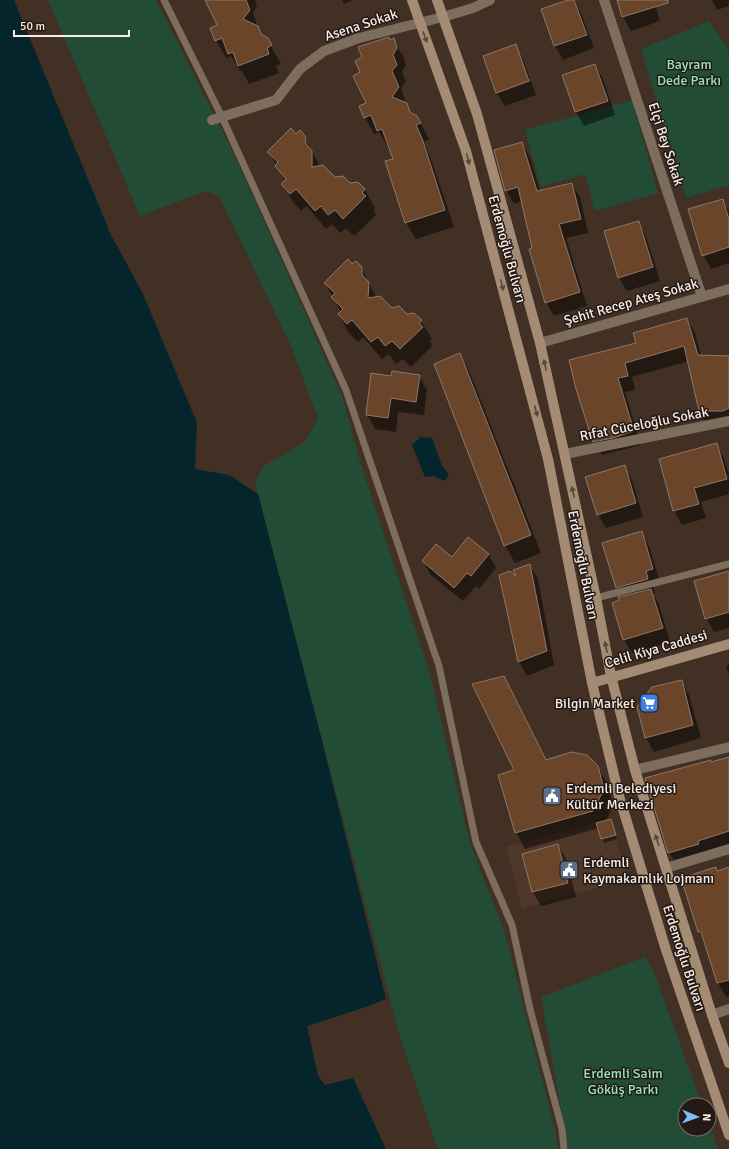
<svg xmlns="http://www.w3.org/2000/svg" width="729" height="1149" viewBox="0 0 729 1149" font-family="Signika,sans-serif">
	<rect width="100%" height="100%" fill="#423025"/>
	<path fill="#4f3829" d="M611,819L628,880L522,908L506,847Z"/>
	<path fill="#224c35" d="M48,0H156L234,154L342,396L361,465L430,674L470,843L505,933L555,1130L558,1149H438L401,1041L255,483L262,467L305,442L318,418L291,346L219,196L206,191L140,216Z
		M709,21L729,50V185L686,198L641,49Z
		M632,100L658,193L595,211L585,174L541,187L525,130Z
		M645,957L655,975L702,1105H685V1129H709V1123L718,1149H568L541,997Z"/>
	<path fill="#03252b" d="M0,0H14L111,235L143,294L197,423L195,469L229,475L258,494L321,737L386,999L366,1007L307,1026L318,1076L325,1085L353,1078L386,1149H0Z
		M421,437L432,438L442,466L449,474L445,481L434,476L425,477L412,445Z"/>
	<path fill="#0007" d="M206,0H255L257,6L253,13L259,30L262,36L267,39L281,64L276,66L279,73L249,84L242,71H240L231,56L226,58L216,40L218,26Z
		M342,0H353L344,4Z
		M570,0H574L581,13L594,48L563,60L555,46L542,10Z
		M618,0H654L660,21L631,31L623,17Z
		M712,0H729V6L717,10Z
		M393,40L403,56L406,65L402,72L406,82L401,88L407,105L411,113L417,116L429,139L424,142L431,159L454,227L416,239L406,223L387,162L394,160L389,146L388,147L379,132L374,134L365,118L367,103L362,73L390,41Z
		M515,46L523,59L530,79L498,91V93L531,81L536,95L505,106L497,93Z
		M595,65L603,79L615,115L584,126L576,112L564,76Z
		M296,135L304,137L320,166L335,178L350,184L357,183L365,190L375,208L373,210L376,215L354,236L346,228L340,233L332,224L326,229L307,206L301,211L293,202L282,184L285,181L269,152Z
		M522,143L530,157L540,191L572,184L580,197L588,233L566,238L587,306L554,316L546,302L522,201L514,204L506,190Z
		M722,200L729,211V263L711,269L703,255Z
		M638,222L646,236L660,281L627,291L619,278Z
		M352,266L361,267L376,297L391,309L421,321L432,339L430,341L432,346L411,367L403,359L396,364L389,354L382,359L363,337L358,342L349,333L339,315L341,312L325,283Z
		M687,319L695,333L701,356L729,357V425H708L699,411L689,361L632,377L635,390L625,392L641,445L602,455L594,441L577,388L637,344Z
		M460,354L470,373L541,553L515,563L505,545Z
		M372,374L392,377L419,376L427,390L424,415L398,412L396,432L375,429L367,415Z
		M716,444L724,458L729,475V494L701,502L706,518L682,525L674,511L660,460Z
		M624,466L632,480L643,517L606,528L598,514Z
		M641,532L649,546L660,582L653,585L655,593L653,594L659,604L670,642L632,653L624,640L613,603L621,601L622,597L616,587Z
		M488,554L496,568L479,589L476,586L463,601L431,575L423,561Z
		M530,565L538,579L554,665L527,676L519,662L500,576L518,580Z
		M729,572V628L714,632L706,618Z
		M729,665V675L726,666Z
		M504,677L513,694L547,761L597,766L607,784L613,806L606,821L611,820L617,839L604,843L599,828L525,849L516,832L515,771Z
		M681,681L689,695L701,738L654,752L646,738L638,707Z
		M729,758V847L677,866L669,852L711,763Z
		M558,845L566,859L576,897L541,906L533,892L523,854Z
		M716,868L718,872L729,868V996L726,997L718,983L705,941L699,932Z"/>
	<path fill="#6a4529" stroke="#8c786a" d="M205,0H246L250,10L243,19L258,26L261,34L268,38L272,45L267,48L269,54L238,66L233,52L228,54L222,38L215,41L210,28L217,25Z
		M568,0H574L587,35L554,46L541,9Z
		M617,0H668V3L622,17Z
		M389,37L390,40L394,38L397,48L393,55L397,65L392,71L399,87L392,97L407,103L410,112L417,116L421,123L416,125L423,141L445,210L405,223L385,161L393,159L382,129L377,131L371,115L364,118L359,106L366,103L353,76L360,72L355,61L362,57L358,47Z
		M516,44L529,81L496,93L483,56Z
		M595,64L608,101L575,112L562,75Z
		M291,128L296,134L300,130L305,136L306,144L312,151V167L323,165L335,177L343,176L350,183L358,182L365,189L362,193L366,196L343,219L335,210L328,215L321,206L315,211L296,189L290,194L281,184L286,179L275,166L278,162L267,152Z
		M522,142L537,191L572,183L581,219L559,224L580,292L545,303L529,249L532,248L518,187L505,191L494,150Z
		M723,199L729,220V247L702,256L688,209Z
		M639,221L653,267L618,278L604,231Z
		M348,259L352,264L356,261L362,267V275L369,282L368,298L380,296L392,308L399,306L407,314L414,313L422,320L419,324L423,327L400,349L392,341L385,346L378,337L371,342L352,320L347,324L338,314L343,309L331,297L335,293L324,283Z
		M687,318L698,355L729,356V408L723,411H699L684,346L625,363L628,376L618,378L634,431L613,438L593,442L576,389L569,360L636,343L633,333Z
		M460,353L531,535L504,546L434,364Z
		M392,371L420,375L416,402L391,398L388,418L366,415L371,373L391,376Z
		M717,443L727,479L694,488L699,504L673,511L659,459Z
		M625,465L636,503L597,515L585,477Z
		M642,531L653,569L646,571L648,579L616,588L602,543Z
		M468,537L489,554L471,576L467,573L454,588L422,561L436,544L452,557Z
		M530,564L547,651L518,662L499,575L510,571L516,576L513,570Z
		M729,571V612L705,619L694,581Z
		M651,589L663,628L623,640L612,603L619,600L618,597Z
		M504,676L546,760L571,752L587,755L598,766L604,789L593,811L515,833L498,775L514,770L472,684Z
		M682,680L693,725L645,738L637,707L652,687Z
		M729,757V831L698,841L699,844L668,853L645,778L711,760V762Z
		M611,819L616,835L601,839L596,823Z
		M558,844L568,883L532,892L522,854Z
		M716,867L717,871L729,867V980L717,983L701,932H698L681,878Z"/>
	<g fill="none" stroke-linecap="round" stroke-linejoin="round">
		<path stroke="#7c6d5d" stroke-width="7" d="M164,0L222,117L346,390L439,666L476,842L512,925L530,1009L562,1129L564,1149
			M596,598L729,564"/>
		<path stroke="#7c6d5d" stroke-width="10" d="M604,0L702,297
			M212,120L276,100L300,69L324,51L359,38L443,17L473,8L490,0
			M540,343L729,289
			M565,454L729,421
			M635,770L729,747
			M666,868L729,849
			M712,1015L729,1009"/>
		<path stroke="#a38c73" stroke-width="10" d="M412,0L466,151L548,459L592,683L619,796L666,950L729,1135
			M437,0L477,114L540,343L596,598L611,676L635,770L712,1015L729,1063
			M592,683L729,644"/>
	</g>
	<defs><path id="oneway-solid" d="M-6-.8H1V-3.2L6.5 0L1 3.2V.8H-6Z"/></defs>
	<g fill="#56483b">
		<use href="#oneway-solid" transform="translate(425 37) rotate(70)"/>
		<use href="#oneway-solid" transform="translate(468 159) rotate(75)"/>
		<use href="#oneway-solid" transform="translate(502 285) rotate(75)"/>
		<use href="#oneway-solid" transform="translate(545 365) rotate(-102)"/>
		<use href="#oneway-solid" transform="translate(536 411) rotate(75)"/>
		<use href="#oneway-solid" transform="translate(573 492) rotate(-102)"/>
		<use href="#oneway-solid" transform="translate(606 647) rotate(-101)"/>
		<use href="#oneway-solid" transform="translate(657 840) rotate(-108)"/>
	</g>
	<defs>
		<g id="supermarket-square" transform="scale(1)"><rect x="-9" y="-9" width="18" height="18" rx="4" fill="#3f7fe0" stroke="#231a15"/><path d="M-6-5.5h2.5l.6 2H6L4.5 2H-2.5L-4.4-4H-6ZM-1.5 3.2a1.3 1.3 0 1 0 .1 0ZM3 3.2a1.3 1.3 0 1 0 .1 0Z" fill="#fff"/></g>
		<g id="civic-square" transform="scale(1)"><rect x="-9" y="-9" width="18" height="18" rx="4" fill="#5c6f8a" stroke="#231a15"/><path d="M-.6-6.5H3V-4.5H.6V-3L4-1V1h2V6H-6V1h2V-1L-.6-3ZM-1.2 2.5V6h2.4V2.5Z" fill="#fff"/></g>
	</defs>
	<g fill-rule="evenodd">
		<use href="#supermarket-square" x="649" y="703"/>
		<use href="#civic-square" x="552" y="796"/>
		<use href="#civic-square" x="569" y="870"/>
	</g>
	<g text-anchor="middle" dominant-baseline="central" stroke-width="3" stroke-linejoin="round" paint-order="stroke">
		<g font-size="14" fill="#f8ece5" stroke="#231a15">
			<text transform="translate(361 25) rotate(-18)">Asena Sokak</text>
			<text transform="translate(666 144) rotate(72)">Elçi Bey Sokak</text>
			<text transform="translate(507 249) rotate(75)">Erdemoğlu Bulvarı</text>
			<text transform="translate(631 302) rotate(-16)">Şehit Recep Ateş Sokak</text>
			<text transform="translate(644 424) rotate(-11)">Rıfat Cüceloğlu Sokak</text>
			<text transform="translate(583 565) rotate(79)">Erdemoğlu Bulvarı</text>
			<text transform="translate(656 649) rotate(-16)">Celil Kiya Caddesi</text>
			<text transform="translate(684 958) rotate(72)">Erdemoğlu Bulvarı</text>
		</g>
		<g font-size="14" fill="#98e3b7" stroke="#231a15">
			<text x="689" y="64">Bayram<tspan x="689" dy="16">Dede Parkı</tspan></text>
			<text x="623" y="1073">Erdemli Saim<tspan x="623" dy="16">Göküş Parkı</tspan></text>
		</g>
		<g font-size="14" fill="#f8ece5" stroke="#231a15" text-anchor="start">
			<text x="635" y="703" text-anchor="end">Bilgin Market</text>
			<text x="566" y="788">Erdemli Belediyesi<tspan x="566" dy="16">Kültür Merkezi</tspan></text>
			<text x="583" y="862">Erdemli<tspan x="583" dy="16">Kaymakamlık Lojmanı</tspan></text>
		</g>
	</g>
	<g transform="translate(697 1117) rotate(92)"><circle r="19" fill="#231a15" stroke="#786e68"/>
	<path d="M0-3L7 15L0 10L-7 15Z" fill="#7dbef9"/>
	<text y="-6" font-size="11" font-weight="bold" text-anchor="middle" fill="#f8ece5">N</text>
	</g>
	<path d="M14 30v6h115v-6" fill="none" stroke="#f8ece5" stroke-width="2"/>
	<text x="20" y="30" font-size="12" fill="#f8ece5" stroke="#231a15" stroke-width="3" paint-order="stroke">50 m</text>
</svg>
